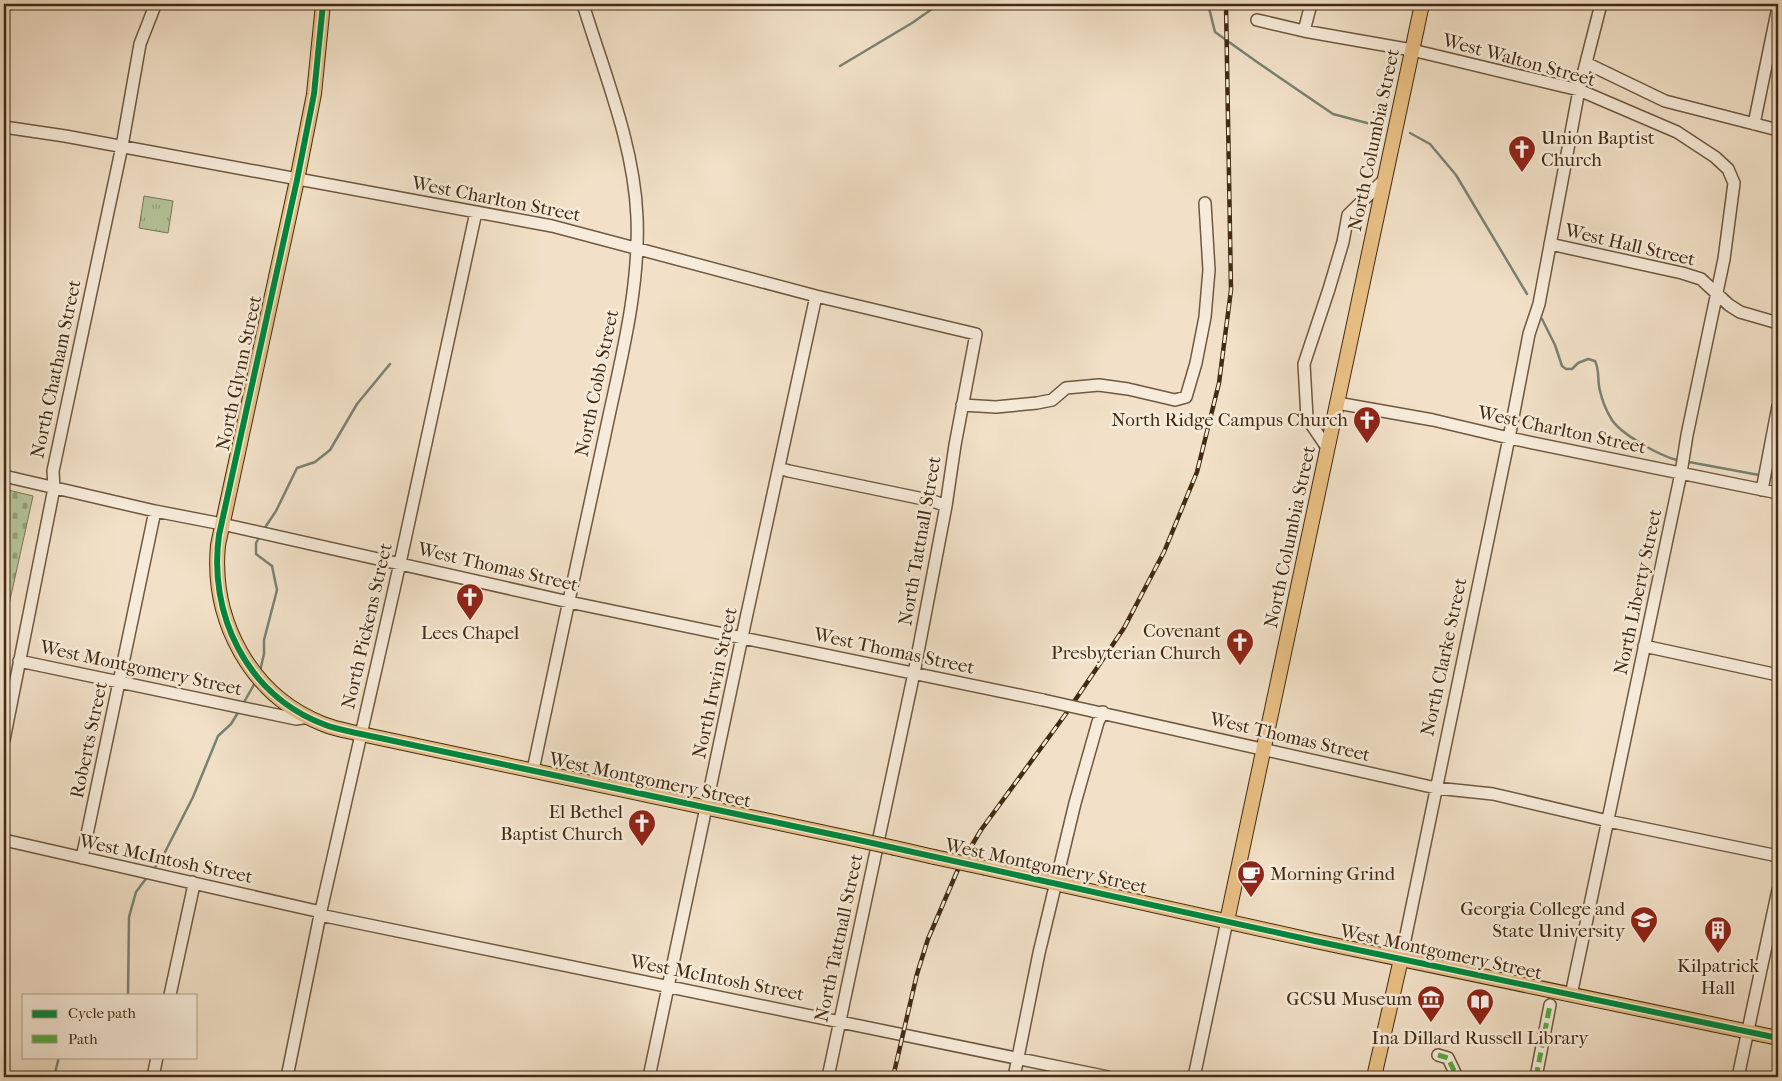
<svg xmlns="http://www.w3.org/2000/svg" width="1782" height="1081" viewBox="0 0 1782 1081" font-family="'IM FELL French Canon',serif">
	<defs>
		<pattern id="cemetery-stones" width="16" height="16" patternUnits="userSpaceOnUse" patternTransform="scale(1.25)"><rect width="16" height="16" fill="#b5c49a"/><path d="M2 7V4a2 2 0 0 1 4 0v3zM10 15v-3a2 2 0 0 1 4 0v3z" fill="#959f7c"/></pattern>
		<pattern id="park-tufts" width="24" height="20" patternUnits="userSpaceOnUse" patternTransform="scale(1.25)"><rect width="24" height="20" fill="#b5c49a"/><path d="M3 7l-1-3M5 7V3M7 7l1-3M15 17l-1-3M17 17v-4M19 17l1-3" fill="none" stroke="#959f7c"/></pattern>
	</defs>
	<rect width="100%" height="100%" fill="#f2e1c8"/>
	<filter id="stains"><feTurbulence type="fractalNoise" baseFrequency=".004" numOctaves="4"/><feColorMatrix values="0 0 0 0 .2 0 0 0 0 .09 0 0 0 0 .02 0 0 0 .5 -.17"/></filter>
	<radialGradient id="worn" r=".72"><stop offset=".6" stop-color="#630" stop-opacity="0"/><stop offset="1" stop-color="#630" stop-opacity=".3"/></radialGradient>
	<path fill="url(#cemetery-stones)" stroke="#7c7856" d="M4,489L33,496L4,627Z"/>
	<path fill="url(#park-tufts)" stroke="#7c7856" d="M144,196L173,201L168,233L139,228Z"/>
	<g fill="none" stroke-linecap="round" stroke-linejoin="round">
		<path stroke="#778373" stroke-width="2.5" d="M1208,4L1215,32L1257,62L1333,114L1382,127
			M840,66L912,23L939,4
			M1777,118L1778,86
			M1410,133L1430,144L1456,175L1527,294
			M1542,319L1555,345L1562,366L1566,369H1572L1578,363L1588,359L1595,361C1600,371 1597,381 1600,391C1602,400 1607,412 1612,420C1621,434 1660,456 1677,460
			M1689,462L1759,475
			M1771,477L1778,478
			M264,529L276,511L297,468L315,462L330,450L357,404L390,364
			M260,671L264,654V640L277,590L272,566L256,554V543L260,536
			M243,704L256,681
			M153,870L162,858L193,797L218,736L231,724L239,711
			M128,995L129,917L136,892L148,876
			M54,1077L59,1057"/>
		<g stroke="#6e5840" stroke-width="14">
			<path id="minor" d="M1257,20L1304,31L1412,50L1579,90L1677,132L1715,157L1728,169L1734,183L1724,259L1687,435L1681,473L1571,995
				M1304,31L1311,4
				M1586,63L1665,101L1778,130
				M1754,124L1778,7
				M4,127L65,136L552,226L816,296L976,334L955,445L946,506L914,673L828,1077
				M1550,244L1682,273L1701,279L1729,305L1740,312L1778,323
				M1337,403L1433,420L1509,438L1778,493
				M962,405L996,407L1037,403L1052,400L1066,388L1099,385L1128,389L1175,400L1186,397L1196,363L1205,317L1209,270L1205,203
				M1328,449L1307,418L1304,364L1329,289L1343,242L1348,215L1385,179
				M779,468L789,471L933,501L946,506
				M4,476L155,511L222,524L569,602L1043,700
				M1762,490L1778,406
				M1644,646L1778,675
				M19,661L296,719L309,717
				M1092,711L1436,788L1493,794L1608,821L1778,856
				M4,740L54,488L53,471L122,146L140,44L154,8
				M533,770C556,660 580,549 604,439C619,366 640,292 637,217C634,144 604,73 583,4
				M4,840L321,912
				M82,858L155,511
				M320,915L1108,1077
				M1401,959L1509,438L1529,334L1539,304L1579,90L1601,4
				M170,995L193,889L192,882
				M1438,1055L1448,1058L1457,1077
				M153,1077L157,1057
				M287,1077L320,915L400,563L476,212
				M649,1077L745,623L816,296
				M1014,1077L1039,953L1075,803L1098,722L1103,712
				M1194,1077L1227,921
				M1536,1077L1550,1005
				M1738,1077L1778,890"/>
		</g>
		<g stroke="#422b12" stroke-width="16">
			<path id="major" d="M323,4L314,94L297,180L218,545C211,621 251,696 323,724C335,729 348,731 361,734L854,839
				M895,848L934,857
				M986,868L1315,941L1778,1038
				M1227,921L1422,4
				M1374,1077L1401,959"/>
		</g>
		<use href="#minor" stroke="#f7ecdb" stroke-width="11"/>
		<use href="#major" stroke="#e9c084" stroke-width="14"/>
		<g stroke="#422b12" stroke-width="4.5">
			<path id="rail" d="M893,1077L917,974L928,939L959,867L981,830L1065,715L1124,628L1164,552L1197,472L1219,383L1231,290L1226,4"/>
		</g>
		<use href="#rail" stroke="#f7ecdb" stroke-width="2.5" stroke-dasharray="8" stroke-linecap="butt"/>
		<g stroke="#6e5840" stroke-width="14" stroke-linecap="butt">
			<path id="minor-bridge" d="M1043,700L1092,711"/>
		</g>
		<g stroke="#422b12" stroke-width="16" stroke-linecap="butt">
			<path id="major-bridge" d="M854,839L895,848
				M934,857L986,868"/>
		</g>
		<use href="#minor-bridge" stroke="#f7ecdb" stroke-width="11"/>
		<use href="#major-bridge" stroke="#e9c084" stroke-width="14"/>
		<path stroke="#56ab42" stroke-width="5" stroke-dasharray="10 5" stroke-linecap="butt" d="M1438,1055L1448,1058L1457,1077
			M1536,1077L1550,1005"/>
		<g stroke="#f7ecdb" stroke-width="9">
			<path id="cycleway" d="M323,4L314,94L297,180L219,535C208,614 246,694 323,724C335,729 348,731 361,734L854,839L1315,941L1778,1038"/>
		</g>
		<use href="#cycleway" stroke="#00873e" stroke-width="6"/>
	</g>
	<defs>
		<g id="church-pin" transform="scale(1.4375)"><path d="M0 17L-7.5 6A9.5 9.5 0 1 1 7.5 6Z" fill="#8f2418" stroke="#f7ecdb"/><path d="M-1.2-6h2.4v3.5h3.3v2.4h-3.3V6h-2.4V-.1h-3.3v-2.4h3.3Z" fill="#fff"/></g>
		<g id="cafe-pin" transform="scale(1.4375)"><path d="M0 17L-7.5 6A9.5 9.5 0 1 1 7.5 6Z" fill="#8f2418" stroke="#f7ecdb"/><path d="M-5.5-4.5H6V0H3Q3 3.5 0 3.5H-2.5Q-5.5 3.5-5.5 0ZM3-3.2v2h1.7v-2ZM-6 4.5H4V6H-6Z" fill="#fff"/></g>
		<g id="university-pin" transform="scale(1.4375)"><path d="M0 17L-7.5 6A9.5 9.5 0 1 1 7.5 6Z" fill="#8f2418" stroke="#f7ecdb"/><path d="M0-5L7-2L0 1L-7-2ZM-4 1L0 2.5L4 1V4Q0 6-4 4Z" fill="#fff"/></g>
		<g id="building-pin" transform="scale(1.4375)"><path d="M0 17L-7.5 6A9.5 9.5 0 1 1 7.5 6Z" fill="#8f2418" stroke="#f7ecdb"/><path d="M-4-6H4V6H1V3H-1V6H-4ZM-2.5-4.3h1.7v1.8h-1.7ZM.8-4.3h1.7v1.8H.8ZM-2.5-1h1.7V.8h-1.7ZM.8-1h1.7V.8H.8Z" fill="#fff"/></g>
		<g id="museum-pin" transform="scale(1.4375)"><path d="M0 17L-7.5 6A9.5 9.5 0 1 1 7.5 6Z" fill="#8f2418" stroke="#f7ecdb"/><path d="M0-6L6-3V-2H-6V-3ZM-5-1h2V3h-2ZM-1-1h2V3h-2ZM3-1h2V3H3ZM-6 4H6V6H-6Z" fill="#fff"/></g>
		<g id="library-pin" transform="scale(1.4375)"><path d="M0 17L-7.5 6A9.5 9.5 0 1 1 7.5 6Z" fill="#8f2418" stroke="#f7ecdb"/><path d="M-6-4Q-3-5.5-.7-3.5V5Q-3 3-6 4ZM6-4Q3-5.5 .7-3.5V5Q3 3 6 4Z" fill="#fff"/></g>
	</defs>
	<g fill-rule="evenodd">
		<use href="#church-pin" x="1522" y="149"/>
		<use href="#church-pin" x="1367" y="420"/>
		<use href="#church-pin" x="470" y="597"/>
		<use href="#church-pin" x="1240" y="642"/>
		<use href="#church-pin" x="642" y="823"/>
		<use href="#cafe-pin" x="1251" y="874"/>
		<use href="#university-pin" x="1644" y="920"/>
		<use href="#building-pin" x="1718" y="930"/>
		<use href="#museum-pin" x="1431" y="999"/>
		<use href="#library-pin" x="1480" y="1002"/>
	</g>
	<g text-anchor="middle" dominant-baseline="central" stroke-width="5" stroke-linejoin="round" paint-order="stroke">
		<g font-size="19" fill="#422b12" stroke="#f7ecdb">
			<text transform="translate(1519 60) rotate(15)">West Walton Street</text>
			<text transform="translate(1374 140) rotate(-78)">North Columbia Street</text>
			<text transform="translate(496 199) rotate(11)">West Charlton Street</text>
			<text transform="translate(1630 245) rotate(13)">West Hall Street</text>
			<text transform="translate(56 369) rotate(-78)">North Chatham Street</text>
			<text transform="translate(239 373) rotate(-78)">North Glynn Street</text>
			<text transform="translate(597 383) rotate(-78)">North Cobb Street</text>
			<text transform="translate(1562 430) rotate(12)">West Charlton Street</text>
			<text transform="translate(1290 537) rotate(-78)">North Columbia Street</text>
			<text transform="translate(920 541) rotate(-80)">North Tattnall Street</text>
			<text transform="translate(498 567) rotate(13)">West Thomas Street</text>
			<text transform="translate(1638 592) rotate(-78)">North Liberty Street</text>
			<text transform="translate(367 626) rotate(-77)">North Pickens Street</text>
			<text transform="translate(894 651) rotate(12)">West Thomas Street</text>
			<text transform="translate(1444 657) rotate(-78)">North Clarke Street</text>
			<text transform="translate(141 668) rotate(12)">West Montgomery Street</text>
			<text transform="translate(715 683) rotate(-78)">North Irwin Street</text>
			<text transform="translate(1290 737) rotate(13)">West Thomas Street</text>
			<text transform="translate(89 740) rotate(-78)">Roberts Street</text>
			<text transform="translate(650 780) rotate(12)">West Montgomery Street</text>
			<text transform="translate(166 859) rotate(12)">West McIntosh Street</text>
			<text transform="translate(1046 866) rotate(12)">West Montgomery Street</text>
			<text transform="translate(839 938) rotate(-78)">North Tattnall Street</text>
			<text transform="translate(1441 952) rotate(12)">West Montgomery Street</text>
			<text transform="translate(717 978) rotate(11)">West McIntosh Street</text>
		</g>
		<g font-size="19" fill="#422b12" stroke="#f7ecdb" text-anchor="end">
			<text x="1541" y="138" text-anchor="start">Union Baptist<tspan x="1541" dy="22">Church</tspan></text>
			<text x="1348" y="420">North Ridge Campus Church</text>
			<text x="1221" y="631">Covenant<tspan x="1221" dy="22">Presbyterian Church</tspan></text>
			<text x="470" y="633" text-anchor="middle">Lees Chapel</text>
			<text x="623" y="812">El Bethel<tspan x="623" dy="22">Baptist Church</tspan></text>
			<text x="1270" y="874" text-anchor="start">Morning Grind</text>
			<text x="1625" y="909">Georgia College and<tspan x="1625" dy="22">State University</tspan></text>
			<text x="1718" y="966" text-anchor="middle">Kilpatrick<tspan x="1718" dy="22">Hall</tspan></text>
			<text x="1412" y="999">GCSU Museum</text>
			<text x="1480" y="1038" text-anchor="middle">Ina Dillard Russell Library</text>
		</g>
	</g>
	<rect width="1782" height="1081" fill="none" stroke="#f2e1c8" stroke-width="20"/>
	<rect x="5" y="5" width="1772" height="1071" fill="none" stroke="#422b12" stroke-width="2.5"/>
	<rect x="10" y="10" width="1762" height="1061" fill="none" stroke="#422b12"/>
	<rect x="22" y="994" width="175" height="65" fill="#f7ecdb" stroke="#af9f8b"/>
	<rect x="32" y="1010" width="25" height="8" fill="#00873e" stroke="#af9f8b"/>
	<text x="68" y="1018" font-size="15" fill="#422b12">Cycle path</text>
	<rect x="32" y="1035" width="25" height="8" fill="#56ab42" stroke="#af9f8b"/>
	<text x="68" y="1044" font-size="15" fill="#422b12">Path</text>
	<rect width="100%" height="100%" filter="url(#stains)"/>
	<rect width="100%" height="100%" fill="url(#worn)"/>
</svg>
